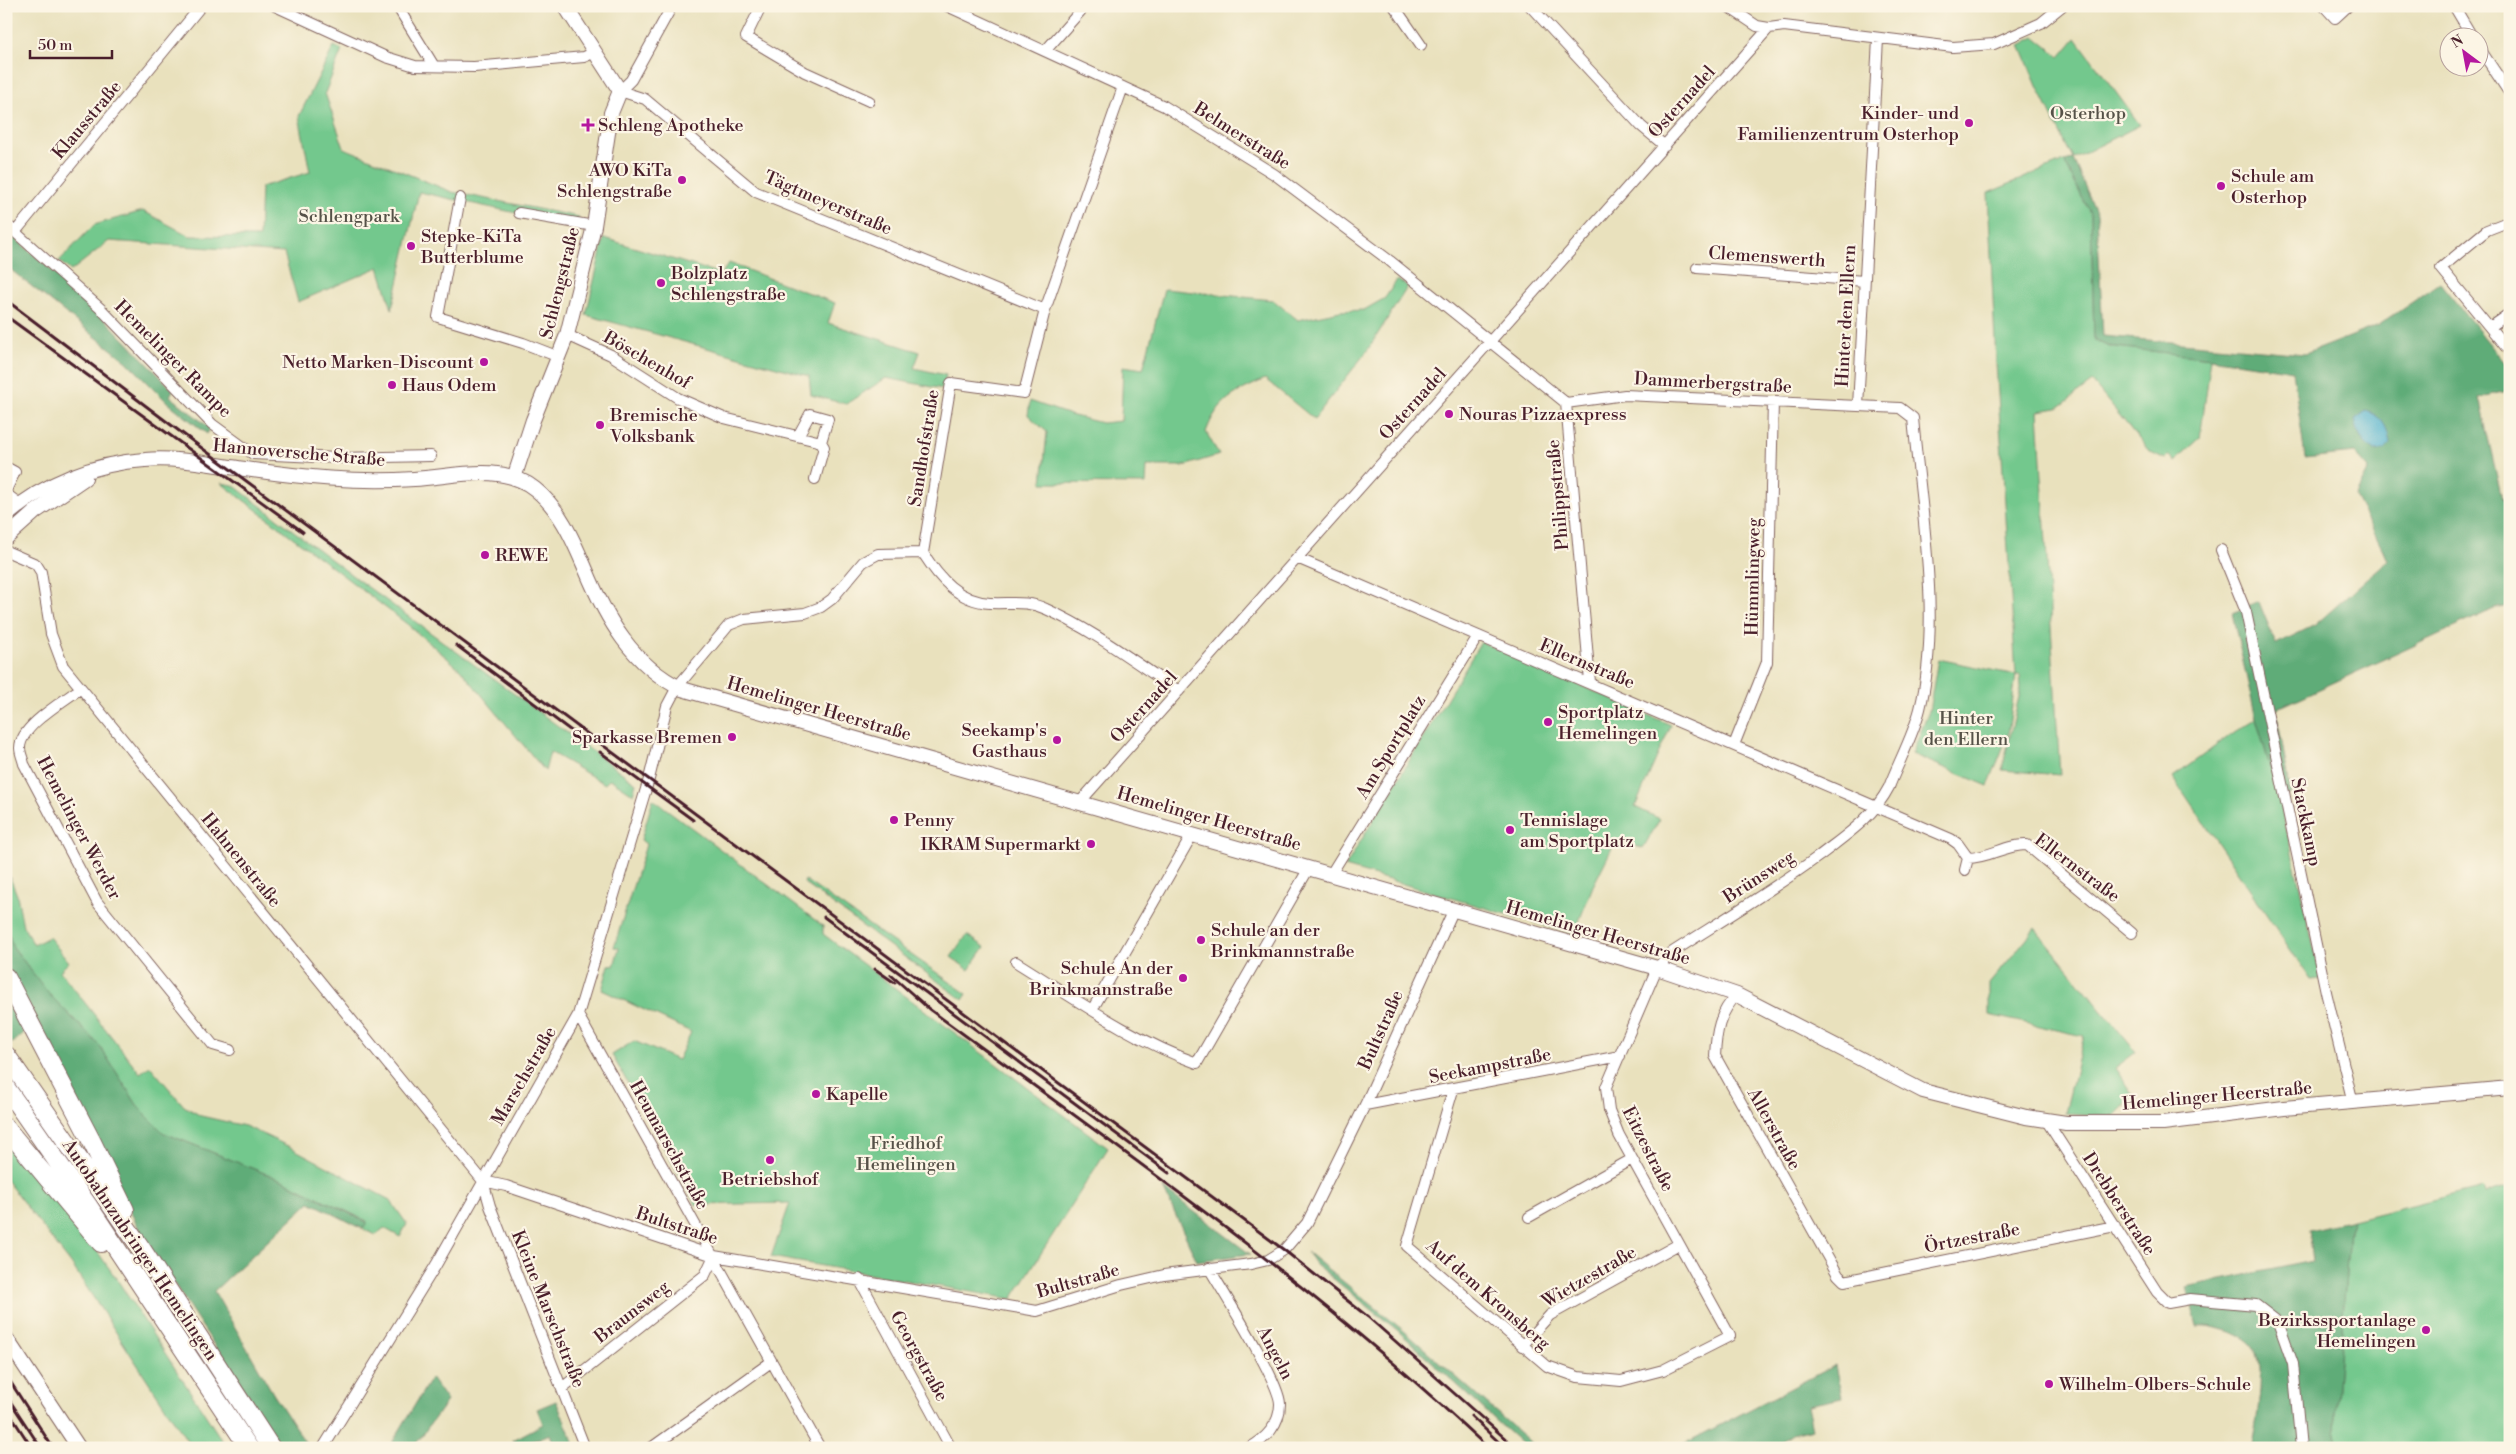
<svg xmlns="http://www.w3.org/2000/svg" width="2516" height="1454" viewBox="0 0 2516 1454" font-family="'Libre Bodoni',serif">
	<rect width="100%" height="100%" fill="#fcf5e5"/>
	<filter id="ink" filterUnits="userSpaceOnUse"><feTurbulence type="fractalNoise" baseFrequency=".02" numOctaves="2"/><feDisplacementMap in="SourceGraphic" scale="10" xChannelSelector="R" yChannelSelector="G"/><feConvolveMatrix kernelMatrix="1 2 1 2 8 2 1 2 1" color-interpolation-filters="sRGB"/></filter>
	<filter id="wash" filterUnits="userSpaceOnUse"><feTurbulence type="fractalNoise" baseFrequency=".0096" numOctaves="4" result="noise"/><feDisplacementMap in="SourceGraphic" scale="20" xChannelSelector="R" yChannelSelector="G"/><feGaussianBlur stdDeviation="1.12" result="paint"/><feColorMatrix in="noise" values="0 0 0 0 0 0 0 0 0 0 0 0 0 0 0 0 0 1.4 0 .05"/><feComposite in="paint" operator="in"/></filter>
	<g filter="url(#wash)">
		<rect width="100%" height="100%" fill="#e9e1bd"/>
		<path fill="#73c88d" stroke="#5e745c" d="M2035,37L2060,57L2076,38L2140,125L2073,159L2037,86L2020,45Z
			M334,46L342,50L325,93L344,148L452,192L579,217L576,226L419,192L392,309L379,267L298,302L284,253L109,241L71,271L59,261L94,225L143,211L190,236L259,237L261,187L310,172L299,116Z
			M2064,161L2091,215L2094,340L2107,346L2211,358L2200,438L2175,461L2169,455L2165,459L2149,451L2092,382L2058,408L2038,411L2060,775L2002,770L2021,688L2020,675H2016L2008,735L1988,786L1912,754L1929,711L1938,659L2016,675L1996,363L1988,193Z
			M604,238L721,274L729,263L835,303L828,323L920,352L914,368L946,375L943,389L886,378L846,404L811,395L809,376L586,315Z
			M1397,280L1408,286L1367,351L1314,419L1265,379C1234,394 1219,398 1206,432L1219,455L1184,466H1147L1146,484L1042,483L1047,432L1028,415L1030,401L1070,415L1102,423L1121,421L1123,366L1143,369L1164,289L1273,300L1298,320L1340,311L1364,310L1385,298Z
			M221,483L233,485L357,579L636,783L633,794L610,779L605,784L550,752L545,771L460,669L407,624Z
			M1481,642L1671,725L1635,807L1660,819L1643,848L1615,842L1593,886L1574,934L1345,867Z
			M2256,719L2279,797L2321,979L2311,980L2173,777L2239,729Z
			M653,799L823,926V934L1108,1148L1012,1299L771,1257L790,1203L696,1205L612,1055L634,1041L678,1060L691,1032L602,990L609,965L614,966L619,948L614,947L645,848L646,844L641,840Z
			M6,868L17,895L23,926L34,945L49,937L69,962L60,971L140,1073L150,1066L184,1106L201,1116L245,1126L290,1147L390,1200L407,1224L400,1237L384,1228L376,1235L363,1229L367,1221L284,1181L164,1133L139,1108L99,1045L48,993L13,947L6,927Z
			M805,880L967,994L963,1000L804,883Z
			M2035,928L2136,1052L2115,1068L2134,1097L2115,1116L2065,1113L2084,1036L1989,1015V984Z
			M967,935L985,947L969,970L951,957Z
			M6,1140L83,1231L118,1281L227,1448H192L72,1265L6,1180Z
			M2483,1187L2485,1194L2510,1187V1448H2340L2335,1430L2349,1230L2353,1220Z"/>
		<path fill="#5eac78" stroke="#546652" d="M2073,159L2097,214L2103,336L2305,354L2379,325L2440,283L2510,369V390L2479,398L2502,499L2510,497V606L2494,609L2276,709L2291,794L2279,797L2256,719L2232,613L2259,602L2276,644L2315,625L2388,560L2355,496L2369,469L2355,453L2305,458L2293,371L2211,358L2107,346L2094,340L2091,215L2064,161Z
			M6,230L94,308L173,390L170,396L210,428L207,434L167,402L126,361L6,266Z
			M6,927L13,947L48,993L99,1045L139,1108L164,1133L284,1181L367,1222L363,1229L310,1202L214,1291L274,1395L309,1448H282L142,1235L39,1025L6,968Z
			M6,999L24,1033L11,1044L6,1038Z
			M1163,1188L1250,1254L1197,1261Z
			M2353,1220L2349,1230L2335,1430L2340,1448H2251C2256,1426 2268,1364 2253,1346C2246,1338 2236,1334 2227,1331C2216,1328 2208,1325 2197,1326L2187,1287L2313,1261L2309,1230Z
			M1307,1252L1403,1330L1537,1448H1526L1397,1330L1315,1264Z
			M1835,1365L1842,1398L1808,1405L1813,1429L1792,1434L1773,1448H1676Z
			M431,1378L447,1401L413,1448H389Z
			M556,1401L576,1448H555L550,1434L518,1447L513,1440L543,1424L537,1409Z"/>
		<path fill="#50b2cf" stroke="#4d687d" d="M2366,411C2382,416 2388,427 2390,444L2383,451C2366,452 2357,434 2355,419Z"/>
	</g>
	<g filter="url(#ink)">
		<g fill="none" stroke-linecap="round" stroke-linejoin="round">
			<g stroke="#82635e" stroke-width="12">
				<path id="street" d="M275,6L386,57L415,66L474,67L584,57L593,53
					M397,6L434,66
					M672,6L631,80L620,91L645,99L756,192L1045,310
					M761,6L746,37L805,72L869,101
					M947,6L1164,106L1274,174L1390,261L1566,403L1590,682
					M1394,6L1421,45
					M1530,6L1641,126L1665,146
					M1727,6L1757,26L1769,28L1784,26L1953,47L1994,44L2041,23L2062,6
					M2324,6L2335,18L2348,6
					M2454,6L2473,38
					M2478,46L2510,94
					M1046,50L1085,6
					M460,198L438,317L523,343L559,357
					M519,213L594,226
					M2510,221L2487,230L2441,268L2510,352
					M6,224L101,309L212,424L253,454L338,458L431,456
					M16,231L201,6
					M1697,268L1864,281
					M2490,327L2510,313
					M567,335L611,355L678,398L724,418L821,442L828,419L810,414L798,436
					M1566,403L1625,395L1858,406
					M6,467L15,472L6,490L9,496L20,504
					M815,479L824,447L821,442
					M2221,550L2246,612L2326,992L2353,1103
					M6,551L36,564L41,572L51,634L63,666L483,1181L490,1206L585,1448
					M923,553L951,383L1024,393L1045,310L1123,87
					M923,553C939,578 958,601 990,603C1010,604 1027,600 1046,609C1093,630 1136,663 1179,691
					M1297,558L1951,839L1958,844L1968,858C1989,858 2007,844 2027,845L2132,933
					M81,688C64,701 20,726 20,748C20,753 23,759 24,764L97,902L213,1045L230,1050
					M1734,745L1767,662L1773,402
					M1080,802L1769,28
					M1965,870L1968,858
					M1331,874L1478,636
					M1016,962C1074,998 1132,1040 1197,1063L1309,868
					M1737,995C1719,1012 1716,1034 1715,1056L1838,1275L1844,1281L2115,1226
					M1092,1010L1192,835
					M578,1015L820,1448
					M1453,1090L1407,1246L1547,1366L1578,1377L1621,1381L1663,1370L1730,1336L1619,1135L1609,1110L1606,1087L1657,968L1671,953C1721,921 1771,891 1819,856C1846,835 1873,818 1889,787C1899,761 1913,736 1920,709C1942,621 1921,509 1913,418L1900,408L1858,406L1878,39
					M1365,1105L1620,1056
					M2046,1120L2157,1292L2168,1303L2190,1299L2256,1305L2278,1322L2293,1364L2301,1448
					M483,1181L506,1186L714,1256L1037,1311L1121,1285L1164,1275L1251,1264L1268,1260L1284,1250L1307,1223L1365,1105L1453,911
					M1529,1217L1632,1159
					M1209,1268C1223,1292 1280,1382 1280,1404C1280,1424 1266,1439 1249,1448
					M859,1279L951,1448
					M1522,1346L1550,1315L1679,1244
					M562,1388L705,1275L714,1256
					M323,1448L436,1265L578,1015L649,779L667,706L677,687L729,625L744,619L805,613L821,607L832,599L863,562L878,554L923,553
					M651,1448L771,1362"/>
			</g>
			<g stroke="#82635e" stroke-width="16">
				<path id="secondary" d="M514,478L533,420L567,335L594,226L611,113L620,91L565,6
					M6,516C44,483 95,463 145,460C178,457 213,465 245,469C301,477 358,483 414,479C453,477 501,462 535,489C561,510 573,540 586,570C606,618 632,665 682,689L1657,968L1737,995L1923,1091L2026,1117L2066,1123H2163L2284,1108L2510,1088
					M6,538L35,512L85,478
					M6,1338L79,1448"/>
			</g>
			<g stroke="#82635e" stroke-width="20">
				<path id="highway" d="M6,977L92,1142L125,1210
					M6,1055L141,1248L271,1448
					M6,1088L89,1207L249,1448
					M6,1128L101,1243"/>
			</g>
			<use href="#street" stroke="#fff" stroke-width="10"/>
			<use href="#secondary" stroke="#fff" stroke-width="14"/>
			<use href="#highway" stroke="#fff" stroke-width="18"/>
			<path stroke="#4a1f2b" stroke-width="3" d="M6,300L191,440L1284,1250L1368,1317L1516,1448
				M6,316L303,532
				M456,645L582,739
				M600,752L693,820
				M824,917L1169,1173
				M875,969L895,983
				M891,975L929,1009C1120,1149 1315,1285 1488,1448
				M6,1375L53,1448
				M6,1395L41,1448
				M6,1408L32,1448
				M1471,1416L1505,1448"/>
		</g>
	</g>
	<g fill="#b5179e" stroke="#fcf5e5" stroke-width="2">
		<circle cx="1969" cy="123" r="5"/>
		<path d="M585.5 117.5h5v5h5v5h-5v5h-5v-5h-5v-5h5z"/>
		<circle cx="682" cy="180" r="5"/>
		<circle cx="2221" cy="186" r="5"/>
		<circle cx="411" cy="246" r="5"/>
		<circle cx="661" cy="283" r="5"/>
		<circle cx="484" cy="362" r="5"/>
		<circle cx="392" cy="385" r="5"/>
		<circle cx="1449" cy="414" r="5"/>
		<circle cx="600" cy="425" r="5"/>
		<circle cx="485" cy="555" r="5"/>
		<circle cx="1548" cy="722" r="5"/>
		<circle cx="732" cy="737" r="5"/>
		<circle cx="1057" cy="740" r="5"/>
		<circle cx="894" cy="820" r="5"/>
		<circle cx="1510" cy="830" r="5"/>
		<circle cx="1091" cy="844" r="5"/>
		<circle cx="1201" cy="940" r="5"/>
		<circle cx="1183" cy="978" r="5"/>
		<circle cx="816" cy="1094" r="5"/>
		<circle cx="770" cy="1160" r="5"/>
		<circle cx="2426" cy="1330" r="5"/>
		<circle cx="2049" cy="1384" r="5"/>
	</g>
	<g text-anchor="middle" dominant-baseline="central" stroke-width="4.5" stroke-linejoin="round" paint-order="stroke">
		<g font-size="18" fill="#4a1f2b" stroke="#fcf5e5">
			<text transform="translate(1682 102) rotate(-48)">Osternadel</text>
			<text transform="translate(87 120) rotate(-50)">Klausstraße</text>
			<text transform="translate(1242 136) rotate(32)">Belmerstraße</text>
			<text transform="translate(828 203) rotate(23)">Tägtmeyerstraße</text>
			<text transform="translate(1767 257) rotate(4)">Clemenswerth</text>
			<text transform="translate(560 283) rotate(-76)">Schlengstraße</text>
			<text transform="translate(1846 316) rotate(-87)">Hinter den Ellern</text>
			<text transform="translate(173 359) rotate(45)">Hemelinger Rampe</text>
			<text transform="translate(647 360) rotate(30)">Böschenhof</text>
			<text transform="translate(1713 383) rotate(3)">Dammerbergstraße</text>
			<text transform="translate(1413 404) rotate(-48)">Osternadel</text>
			<text transform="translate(924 448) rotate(-81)">Sandhofstraße</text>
			<text transform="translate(299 453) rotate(5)">Hannoversche Straße</text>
			<text transform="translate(1558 495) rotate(-95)">Philippstraße</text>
			<text transform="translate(1753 577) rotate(-89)">Hümmlingweg</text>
			<text transform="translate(1587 664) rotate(23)">Ellernstraße</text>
			<text transform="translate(1144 707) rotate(-48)">Osternadel</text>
			<text transform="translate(819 709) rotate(16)">Hemelinger Heerstraße</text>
			<text transform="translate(1391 747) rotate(-59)">Am Sportplatz</text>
			<text transform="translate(1209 819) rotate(16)">Hemelinger Heerstraße</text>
			<text transform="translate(2306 822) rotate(78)">Stackkamp</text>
			<text transform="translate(79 828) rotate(62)">Hemelinger Werder</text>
			<text transform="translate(241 860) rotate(51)">Hahnenstraße</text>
			<text transform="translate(2077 868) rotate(37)">Ellernstraße</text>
			<text transform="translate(1759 877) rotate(-33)">Brünsweg</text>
			<text transform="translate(1598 933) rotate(16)">Hemelinger Heerstraße</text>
			<text transform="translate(1381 1030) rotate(-66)">Bultstraße</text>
			<text transform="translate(1490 1066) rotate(-11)">Seekampstraße</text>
			<text transform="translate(524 1076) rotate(-60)">Marschstraße</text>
			<text transform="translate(2217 1096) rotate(-5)">Hemelinger Heerstraße</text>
			<text transform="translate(1774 1129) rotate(61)">Allerstraße</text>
			<text transform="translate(669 1145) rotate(61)">Heumarschstraße</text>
			<text transform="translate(1648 1149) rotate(63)">Eitzestraße</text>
			<text transform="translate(2119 1204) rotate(57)">Drebberstraße</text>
			<text transform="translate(677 1226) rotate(18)">Bultstraße</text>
			<text transform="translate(1972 1238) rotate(-11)">Örtzestraße</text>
			<text transform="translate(140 1250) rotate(56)">Autobahnzubringer Hemelingen</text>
			<text transform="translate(1589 1277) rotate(-30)">Wietzestraße</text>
			<text transform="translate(1078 1281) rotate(-16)">Bultstraße</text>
			<text transform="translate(1488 1295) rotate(41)">Auf dem Kronsberg</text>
			<text transform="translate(548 1309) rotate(68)">Kleine Marschstraße</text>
			<text transform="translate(632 1312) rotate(-38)">Braunsweg</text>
			<text transform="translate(1275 1353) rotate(62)">Angeln</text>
			<text transform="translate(919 1356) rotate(61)">Georgstraße</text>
		</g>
		<g font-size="18" fill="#4a1f2b" stroke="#fcf5e5" text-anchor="start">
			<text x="1959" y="113" text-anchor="end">Kinder- und<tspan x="1959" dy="21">Familienzentrum Osterhop</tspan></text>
			<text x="598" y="125">Schleng Apotheke</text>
			<text x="672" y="170" text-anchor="end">AWO KiTa<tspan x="672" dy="21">Schlengstraße</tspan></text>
			<text x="2231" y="176">Schule am<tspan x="2231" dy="21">Osterhop</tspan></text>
			<text x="421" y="236">Stepke-KiTa<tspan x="421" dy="21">Butterblume</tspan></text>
			<text x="671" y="273">Bolzplatz<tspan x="671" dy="21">Schlengstraße</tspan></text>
			<text x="474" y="362" text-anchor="end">Netto Marken-Discount</text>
			<text x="402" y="385">Haus Odem</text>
			<text x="1459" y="414">Nouras Pizzaexpress</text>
			<text x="610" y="415">Bremische<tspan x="610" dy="21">Volksbank</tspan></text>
			<text x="495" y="555">REWE</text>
			<text x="1558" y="712">Sportplatz<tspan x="1558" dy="21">Hemelingen</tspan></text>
			<text x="1047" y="730" text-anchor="end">Seekamp's<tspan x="1047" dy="21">Gasthaus</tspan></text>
			<text x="722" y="737" text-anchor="end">Sparkasse Bremen</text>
			<text x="904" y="820">Penny</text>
			<text x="1520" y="820">Tennislage<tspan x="1520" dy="21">am Sportplatz</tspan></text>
			<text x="1081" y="844" text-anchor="end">IKRAM Supermarkt</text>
			<text x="1211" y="930">Schule an der<tspan x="1211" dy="21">Brinkmannstraße</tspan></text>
			<text x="1173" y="968" text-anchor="end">Schule An der<tspan x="1173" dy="21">Brinkmannstraße</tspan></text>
			<text x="826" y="1094">Kapelle</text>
			<text x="770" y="1179" text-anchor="middle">Betriebshof</text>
			<text x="2416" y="1320" text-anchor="end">Bezirkssportanlage<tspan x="2416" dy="21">Hemelingen</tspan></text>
			<text x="2059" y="1384">Wilhelm-Olbers-Schule</text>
		</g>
		<g font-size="18" fill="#565248" stroke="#fcf5e5">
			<text x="2088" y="113">Osterhop</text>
			<text x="349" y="216">Schlengpark</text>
			<text x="1966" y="718">Hinter<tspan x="1966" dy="21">den Ellern</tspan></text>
			<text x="906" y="1143">Friedhof<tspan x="906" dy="21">Hemelingen</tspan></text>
		</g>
	</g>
	<rect width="2516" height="1454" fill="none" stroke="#fcf5e5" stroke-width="25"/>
	<g transform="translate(2464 52) rotate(328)"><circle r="24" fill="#fcf5e5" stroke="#b59f9b"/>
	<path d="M0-4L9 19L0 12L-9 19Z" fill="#b5179e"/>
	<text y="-8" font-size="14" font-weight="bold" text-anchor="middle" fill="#4a1f2b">N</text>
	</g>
	<path d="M30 50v8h82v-8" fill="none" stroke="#4a1f2b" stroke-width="2.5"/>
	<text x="38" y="50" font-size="15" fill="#4a1f2b" stroke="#fcf5e5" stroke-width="4" paint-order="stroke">50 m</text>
</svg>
